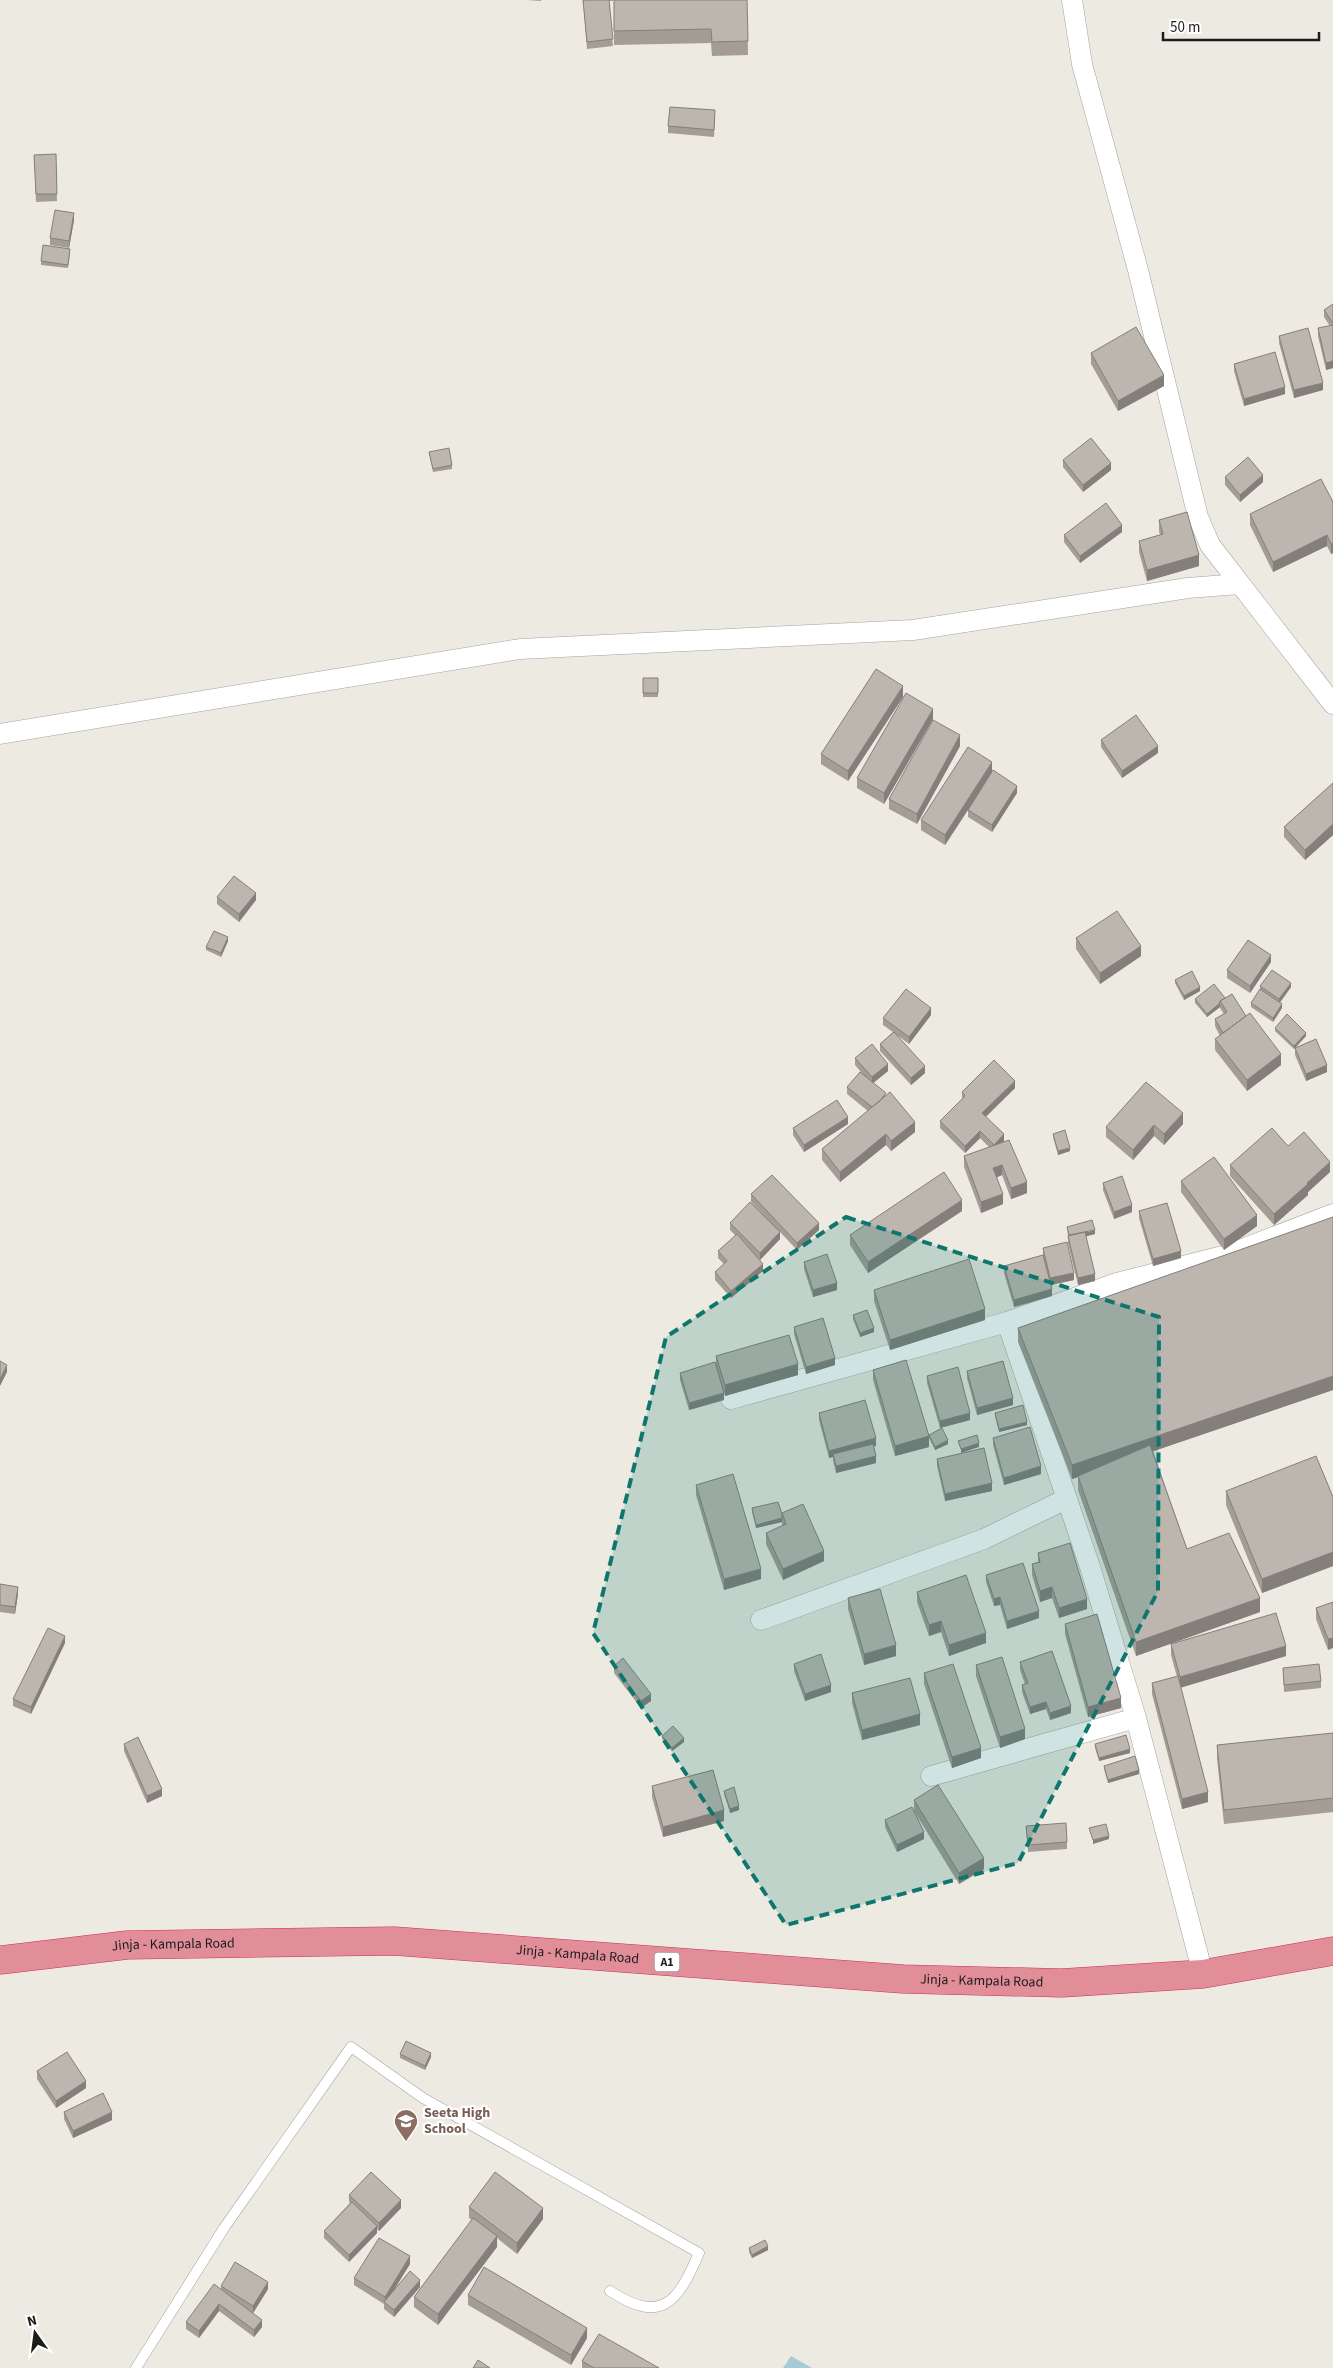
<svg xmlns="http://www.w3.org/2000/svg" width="1333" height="2368" viewBox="0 0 1333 2368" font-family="'Source Sans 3',sans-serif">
	<rect width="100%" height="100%" fill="#edeae2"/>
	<path fill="#a5cbd9" d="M791,2356L812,2368H783Z"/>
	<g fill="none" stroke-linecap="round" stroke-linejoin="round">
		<g stroke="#a3a3a3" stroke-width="11">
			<path id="lane" d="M136,2368L224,2228L351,2047L423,2098L699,2253C678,2302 662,2325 610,2291"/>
		</g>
		<g stroke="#a3a3a3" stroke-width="21">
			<path id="street" d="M1072,0L1082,64L1138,270L1198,517L1210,545L1333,704
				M0,734L520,649L913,630L1188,588L1239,584
				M1007,1322L1090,1567L1136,1718L1203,1974
				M731,1399L1007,1322L1117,1283L1227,1255L1333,1214
				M761,1620L984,1539L1066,1499
				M931,1776L1136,1718"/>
		</g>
		<g stroke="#cd2d5d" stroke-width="29">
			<g id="highway">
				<path id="s1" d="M0,1960L127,1945L394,1941L903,1979L1062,1983L1203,1974L1333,1951"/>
			</g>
		</g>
		<use href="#lane" stroke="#fff" stroke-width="10"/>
		<use href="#street" stroke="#fff" stroke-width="20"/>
		<use href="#highway" stroke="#e18e99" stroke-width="28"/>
	</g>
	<path fill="#a39d96" d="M527,0H541V1Z
		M583,0H613V1H609L613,46L587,49Z
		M614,0H747L748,55L712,56L711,43L614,45Z
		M715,117L714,137L668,133V126Z
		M56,154L57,201L36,202L34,155Z
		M74,220L69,248L50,245V238Z
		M70,253L68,268L41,265V261Z
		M1333,304V368L1326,370L1318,336V328L1330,326L1324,317V310Z
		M1279,336L1323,390L1294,398L1279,343Z
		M1091,353L1164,386L1118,411L1091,364Z
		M1234,364L1285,394L1244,406L1234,371Z
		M429,452L452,465V469L433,472Z
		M1063,460L1111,470L1083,492L1063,467Z
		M1225,477L1263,482L1240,502L1225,485Z
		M1333,502V553L1331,554L1327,546L1273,572L1250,525V514Z
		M1159,520L1199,566L1147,581L1139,552V541L1160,535L1159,531Z
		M1122,532L1080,563L1064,542V535Z
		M643,678H658V697H643Z
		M903,697L848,781L821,764V754Z
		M933,719L884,804L857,788V778Z
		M1101,740L1158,753L1122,778L1101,747Z
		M960,746L917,824L889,809V799Z
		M992,773L1017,793L992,832L968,817V810L945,845L921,830V820Z
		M1333,783V835L1305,860L1284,837V827Z
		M217,897L256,900L239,922L217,904Z
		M1076,938L1141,956L1100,984L1076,949Z
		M228,941L221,957L206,950V947Z
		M1271,962L1250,993L1227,978V970Z
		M1175,980L1200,991L1184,1000L1175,983Z
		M1260,986L1291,987L1280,1003L1282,1008L1273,1022L1251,1007V1003L1260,990Z
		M1225,998L1246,1016L1281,1065L1247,1091L1215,1050V1039L1220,1036L1215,1026V1019L1224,1014L1220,1008V1007L1207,1017L1195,1003V999Z
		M931,1015L909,1044L897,1035L925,1073L911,1085L880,1051V1044L893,1032L883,1025V1018Z
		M1275,1028L1306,1036L1294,1049L1275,1031Z
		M1295,1048L1327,1072L1306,1081L1295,1055Z
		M855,1058L888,1071L873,1083L886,1096L915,1132L891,1151L886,1145L840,1182L822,1160V1149L868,1111L847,1094V1087L865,1077L855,1065Z
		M1015,1088L986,1117L1004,1141L1027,1193L1011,1199L1002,1175L997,1177L1003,1204L981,1213L964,1167V1156L989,1147L980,1138L965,1153L940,1128V1121L962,1099V1092Z
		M848,1124L804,1152L793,1135V1128Z
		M1183,1124L1164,1145L1154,1136L1133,1160L1106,1137V1127Z
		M1053,1134L1070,1151L1058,1155L1053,1137Z
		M1288,1146L1330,1172L1308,1192V1195L1274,1225L1230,1176V1165Z
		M1181,1181L1257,1226L1224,1250L1181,1192Z
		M1103,1183L1132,1212L1114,1219L1103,1190Z
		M751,1194L819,1230L797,1250L780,1232V1239L760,1260L763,1271L731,1298L715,1280V1272L724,1264L718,1258V1251L736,1236L730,1230V1223L777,1229L751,1202Z
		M962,1211L868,1273L850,1245V1235Z
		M1139,1211L1181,1258L1153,1266L1139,1218Z
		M1067,1227L1095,1234L1086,1236L1095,1281L1078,1285L1068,1243V1236Z
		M1043,1248L1074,1280L1051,1285L1052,1296L1014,1307L1004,1273V1266L1043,1255Z
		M804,1262L837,1290L813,1297L804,1269Z
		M874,1290L985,1320L890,1350L874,1301Z
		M853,1315L874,1332L860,1337L853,1319Z
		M794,1327L835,1365L806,1374L794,1334Z
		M1018,1328L1333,1390L1153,1451L1187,1549L1260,1612L1136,1656L1078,1490V1477L1072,1479L1018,1342Z
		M716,1356L798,1375L725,1396L724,1393V1400L689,1410L680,1380V1373L716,1366Z
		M873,1370L929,1447L895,1456L873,1380Z
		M967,1371L1013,1405L977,1415L967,1378Z
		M927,1376L970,1420L940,1428L927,1383Z
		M819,1413L876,1446H873L876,1463L836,1473L833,1461V1457L829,1458L819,1420Z
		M995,1413L1027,1425L999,1432L995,1416Z
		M929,1435L948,1444L935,1450L929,1438Z
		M993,1438L1041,1474L1004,1485L993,1445Z
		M937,1459L992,1491L945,1501L937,1466Z
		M696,1485L761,1579L724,1590L696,1495Z
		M1226,1491L1333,1497V1566L1262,1593L1226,1505Z
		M752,1508L782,1514L824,1561L783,1580L766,1544V1533L782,1526V1522L756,1528L752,1512Z
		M1038,1553L1087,1609L1059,1618L1052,1598L1040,1602L1032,1575V1564L1038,1562Z
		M986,1575L1039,1618L1007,1629L1000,1605L994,1606L986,1582Z
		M0,1584L18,1594L15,1614L0,1612Z
		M917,1592L986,1643L949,1656L941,1632L929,1636L917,1602Z
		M848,1598L896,1656L864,1665L848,1609Z
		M1333,1602L1328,1650L1316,1619V1608Z
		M1065,1624L1121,1708L1088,1717L1065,1634Z
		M65,1643L31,1714L13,1706V1699Z
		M1171,1644L1286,1656L1181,1687L1208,1802L1182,1809L1152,1694V1683L1177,1677L1171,1655Z
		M1020,1662L1071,1713L1050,1720L1046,1709L1030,1714L1022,1692V1685L1025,1684L1020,1670Z
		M794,1664L831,1692L805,1701L794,1671Z
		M976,1665L1025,1739L1000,1748L976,1676Z
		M614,1666L651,1701L641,1708L614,1673Z
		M1283,1668L1321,1681V1688L1284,1692Z
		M924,1673L981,1758L952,1768L924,1684Z
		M852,1693L920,1725L862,1740L852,1703Z
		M1333,1733V1812L1224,1824L1217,1759V1745Z
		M662,1736L684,1742L672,1751L662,1739Z
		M124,1744L162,1796L147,1803L124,1751Z
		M1095,1744L1130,1753L1099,1761L1095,1748Z
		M1104,1766L1139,1774L1108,1783L1104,1769Z
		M652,1786L724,1821L663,1837L652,1797Z
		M724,1791L739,1810L730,1813L724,1794Z
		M914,1800L984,1869L959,1884L914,1811Z
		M885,1820L924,1839L897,1852L885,1827Z
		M1026,1826L1067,1842V1849L1028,1852Z
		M400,2054L431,2057L425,2070L400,2058Z
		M37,2071L86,2088L56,2108L37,2079Z
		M64,2112L112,2120L73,2138L64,2119Z
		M349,2195L401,2208L379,2231L377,2229V2233L349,2262L324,2238V2231L350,2203L349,2202Z
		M469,2207L543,2219L517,2254L497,2238V2247L438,2325L414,2307V2297L472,2220L469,2218Z
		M749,2248L768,2250L752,2258L749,2252Z
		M410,2264L391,2294L420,2287L394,2317L384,2309V2304L354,2285V2278Z
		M221,2286L268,2289L253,2313L262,2327L254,2337L219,2311L199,2338L186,2329V2322L221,2289Z
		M468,2295L587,2338L571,2365L468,2305Z
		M582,2361L659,2368H582Z"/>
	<path fill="#847f7a" d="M74,213V220L69,248V241Z
		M1333,361V368L1326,370V363Z
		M1164,375V386L1118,411V401Z
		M1323,383V390L1294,398V390Z
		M1285,387V394L1244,406V399Z
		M1111,463V470L1083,492V485Z
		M1263,475V482L1240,502V495Z
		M1122,525V532L1080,563V556Z
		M1327,535V546L1273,572V562Z
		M1333,543V553L1331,554V544Z
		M1199,555V566L1147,581V570Z
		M903,686V697L848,781V771Z
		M933,709V719L884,804V793Z
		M960,735V746L917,824V814Z
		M1158,746V753L1122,778V771Z
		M992,762V773L945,845V835Z
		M1017,786V793L992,832V825Z
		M1333,824V835L1305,860V850Z
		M256,893V900L239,922V914Z
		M228,937V941L221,957V953Z
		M1141,946V956L1100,984V973Z
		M1271,955V962L1250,993V986Z
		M1291,983V987L1279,1003V999Z
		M1200,987V991L1184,1000V996Z
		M1220,1003V1007L1207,1017V1014Z
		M1282,1004V1008L1273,1022V1018Z
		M931,1008V1015L909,1044V1037Z
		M1306,1033V1036L1294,1049V1046Z
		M1281,1054V1065L1247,1091V1080Z
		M888,1064V1071L872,1084V1077Z
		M1327,1065V1072L1306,1081V1074Z
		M925,1066V1073L911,1085V1078Z
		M1015,1081V1088L982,1120V1113Z
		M1183,1113V1124L1164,1145V1134Z
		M848,1117V1124L804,1152V1145Z
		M915,1122V1132L891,1151V1141Z
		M1154,1125V1136L1133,1160V1150Z
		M980,1131V1138L965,1153V1146Z
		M886,1134V1145L840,1182V1172Z
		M1004,1134V1141L994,1152V1145Z
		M1070,1148V1151L1058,1155V1151Z
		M1330,1162V1172L1308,1192V1195L1274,1225V1214L1307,1183Z
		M1002,1165V1175L993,1179V1168Z
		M1027,1182V1193L1011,1199V1188Z
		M1003,1194V1204L981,1213V1202Z
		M962,1200V1211L868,1273V1262Z
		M1132,1205V1212L1114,1219V1212Z
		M1257,1215V1226L1224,1250V1239Z
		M819,1223V1230L797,1250V1243Z
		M1095,1230V1234L1069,1241V1237Z
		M780,1232V1239L760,1260V1253Z
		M1181,1251V1258L1153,1266V1259Z
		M763,1264V1271L731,1298V1291Z
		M1074,1273V1280L1050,1285V1278Z
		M1095,1274V1281L1078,1285V1278Z
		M837,1283V1290L813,1297V1290Z
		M1052,1289V1296L1014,1307V1300Z
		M985,1309V1320L890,1350V1340Z
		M874,1328V1332L860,1337V1333Z
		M835,1358V1365L806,1374V1367Z
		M798,1364V1375L725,1396V1385Z
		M7,1365V1372L0,1386V1379Z
		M1333,1376V1390L1072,1479V1465Z
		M724,1393V1400L689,1410V1403Z
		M1013,1398V1405L977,1415V1408Z
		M970,1413V1420L940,1428V1421Z
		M1027,1422V1425L999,1432V1429Z
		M929,1436V1447L895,1456V1446Z
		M876,1438V1446L834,1457L833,1454V1457L829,1458V1451Z
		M948,1440V1444L935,1450V1447Z
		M979,1443V1447L961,1453V1449Z
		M876,1456V1463L836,1473V1466Z
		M1041,1466V1474L1004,1485V1478Z
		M992,1483V1491L945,1501V1494Z
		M782,1518V1522L756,1528V1525Z
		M824,1551V1561L783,1580V1569Z
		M1333,1552V1566L1262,1593V1579Z
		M761,1569V1579L724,1590V1579Z
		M18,1587V1594L15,1614V1607Z
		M1052,1587V1598L1040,1602V1591Z
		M1000,1597V1605L994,1606V1599Z
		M1260,1598V1612L1136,1656V1642Z
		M1087,1599V1609L1059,1618V1608Z
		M1039,1611V1618L1007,1629V1621Z
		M941,1621V1632L929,1636V1625Z
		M986,1633V1643L949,1656V1645Z
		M65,1636V1643L31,1714V1707Z
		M1333,1638V1648L1328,1650V1639Z
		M896,1645V1656L864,1665V1654Z
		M1286,1646V1656L1180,1688V1677Z
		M831,1685V1692L805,1701V1694Z
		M651,1694V1701L641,1708V1701Z
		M1121,1698V1708L1088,1717V1707Z
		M1046,1702V1709L1030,1714V1707Z
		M1071,1706V1713L1050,1720V1713Z
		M920,1714V1725L862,1740V1730Z
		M1025,1729V1739L1000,1748V1737Z
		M684,1738V1742L672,1751V1748Z
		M981,1748V1758L952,1768V1757Z
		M1130,1749V1753L1099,1761V1758Z
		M1139,1770V1774L1108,1783V1780Z
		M162,1789V1796L147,1803V1796Z
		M1208,1792V1802L1182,1809V1799Z
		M739,1806V1810L730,1813V1809Z
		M724,1810V1821L663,1837V1827Z
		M924,1832V1839L897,1852V1845Z
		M1109,1836V1839L1093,1844V1840Z
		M984,1858V1869L959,1884V1873Z
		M431,2053V2057L425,2070V2066Z
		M86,2081V2088L56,2108V2101Z
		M112,2112V2120L73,2138V2131Z
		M401,2200V2208L379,2231V2223Z
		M543,2208V2219L517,2254V2243Z
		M377,2226V2233L349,2262V2255Z
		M497,2236V2247L438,2325V2314Z
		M768,2246V2250L752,2258V2255Z
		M410,2256V2264L386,2303L385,2302V2297Z
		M420,2280V2287L394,2317V2310Z
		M268,2282V2289L253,2313V2306Z
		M219,2304V2311L199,2338V2331Z
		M262,2320V2327L254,2337V2330Z
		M587,2328V2338L571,2365V2355Z"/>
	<path fill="#bdb6af" stroke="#847f7a" d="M583,0H609L613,39L587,42Z
		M614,0H747L748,41L712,42L711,29L614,31Z
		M670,107L715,110L714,130L668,126Z
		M56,154L57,194H36L34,155Z
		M55,210L74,213L69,241L50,238Z
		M43,245L70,249L68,265L41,261Z
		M1333,304V323L1324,310Z
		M1333,325V361L1326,363L1318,328Z
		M1136,327L1164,375L1118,401L1091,353Z
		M1308,328L1323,383L1294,390L1279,336Z
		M1275,352L1285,387L1244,399L1234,364Z
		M1091,438L1111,463L1083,485L1063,460Z
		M449,448L452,465L433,469L429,452Z
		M1248,457L1263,475L1240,495L1225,477Z
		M1321,479L1333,502V543L1331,544L1327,535L1273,562L1250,514Z
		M1106,503L1122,525L1080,556L1064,535Z
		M1187,512L1199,555L1147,570L1139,541L1163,534L1159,520Z
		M876,669L903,686L848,771L821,754Z
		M643,678H658V693H643Z
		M906,693L933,709L884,793L857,778Z
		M1136,715L1158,746L1122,771L1101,740Z
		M933,720L960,735L917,814L889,799Z
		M968,747L992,762L945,835L921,820Z
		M993,770L1017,786L992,825L968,810Z
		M1333,783V824L1305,850L1284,827Z
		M234,876L256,893L239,914L217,897Z
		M1117,911L1141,946L1100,973L1076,938Z
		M214,931L228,937L221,953L206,947Z
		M1248,940L1271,955L1250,986L1227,970Z
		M1272,970L1291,983L1279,999L1260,986Z
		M1192,971L1200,987L1184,996L1175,980Z
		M1214,984L1225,998L1220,1001V1003L1207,1014L1195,999Z
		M906,989L931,1008L909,1037L883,1018Z
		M1260,989L1282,1004L1273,1018L1251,1003Z
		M1232,994L1246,1016L1223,1033L1215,1019L1227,1012L1220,1001Z
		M1250,1013L1281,1054L1247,1080L1215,1039Z
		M1287,1014L1306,1033L1294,1046L1275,1028Z
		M894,1032L925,1066L911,1078L880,1044Z
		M1316,1039L1327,1065L1306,1074L1295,1048Z
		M872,1044L888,1064L872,1077L855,1058Z
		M994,1060L1015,1081L982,1113L1004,1134L994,1145L980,1131L965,1146L940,1121L965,1096L962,1092Z
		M860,1072L886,1093L880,1101L872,1107L847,1087Z
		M1146,1082L1183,1113L1164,1134L1154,1125L1133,1150L1106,1127Z
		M890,1092L915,1122L891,1141L886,1134L840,1172L822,1149Z
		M837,1100L848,1117L804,1145L793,1128Z
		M1272,1128L1288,1146L1304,1132L1330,1162L1307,1183L1308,1184L1274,1214L1230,1165Z
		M1065,1130L1070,1148L1058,1151L1053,1134Z
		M1009,1140L1027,1182L1011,1188L1002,1165L993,1168L1003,1194L981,1202L964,1156Z
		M1214,1157L1257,1215L1224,1239L1181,1181Z
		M944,1172L962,1200L868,1262L850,1235Z
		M772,1175L819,1223L797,1243L751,1194Z
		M1122,1176L1132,1205L1114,1212L1103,1183Z
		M750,1202L780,1232L760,1253L730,1223Z
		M1167,1203L1181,1251L1153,1259L1139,1211Z
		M1333,1217V1376L1072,1465L1018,1328Z
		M1092,1220L1095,1230L1069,1235L1067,1227Z
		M1085,1232L1095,1274L1078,1278L1068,1236Z
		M737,1234L763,1264L731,1291L715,1272L727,1261L718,1251Z
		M1067,1242L1074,1273L1050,1278L1043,1248Z
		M827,1254L837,1283L813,1290L804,1262Z
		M1043,1255L1052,1289L1014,1300L1004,1266Z
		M969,1259L985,1309L890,1340L874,1290Z
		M867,1310L874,1328L860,1333L853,1315Z
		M823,1318L835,1358L806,1367L794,1327Z
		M789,1335L798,1364L725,1385L716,1356Z
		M906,1360L929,1436L895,1446L873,1370Z
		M0,1361L7,1365L0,1379Z
		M1003,1361L1013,1398L977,1408L967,1371Z
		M715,1362L724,1393L689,1403L680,1373Z
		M958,1367L970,1413L940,1421L927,1376Z
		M865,1400L876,1438L829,1451L819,1413Z
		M1023,1405L1027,1422L999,1429L995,1413Z
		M1030,1427L1041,1466L1004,1478L993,1438Z
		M942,1428L948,1440L935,1447L929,1435Z
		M977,1435L979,1443L961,1449L958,1441Z
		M873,1444L876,1456L836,1466L833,1454Z
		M1150,1445L1187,1549L1229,1533L1260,1598L1136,1642L1078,1476Z
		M984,1448L992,1483L945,1494L937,1459Z
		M1316,1456L1333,1497V1552L1262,1579L1226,1491Z
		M733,1474L761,1569L724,1579L696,1485Z
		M778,1502L782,1514V1518L756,1525L752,1508Z
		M803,1504L824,1551L783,1569L766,1533L786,1524L782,1513Z
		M1070,1543L1087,1599L1059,1608L1052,1587L1040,1591L1032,1564L1040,1562L1038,1553Z
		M1023,1563L1039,1611L1007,1621L1000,1597L994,1599L986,1575Z
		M966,1575L986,1633L949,1645L941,1621L929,1625L917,1592Z
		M0,1584L18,1587L15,1607L0,1605Z
		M880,1589L896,1645L864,1654L848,1598Z
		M1333,1602V1638L1328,1639L1316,1608Z
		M1276,1613L1286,1646L1180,1677L1171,1644Z
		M1097,1614L1121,1698L1088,1707L1065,1624Z
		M48,1628L65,1636L31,1707L13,1699Z
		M1052,1651L1071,1706L1050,1713L1046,1702L1030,1707L1022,1685L1028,1683L1020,1662Z
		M821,1654L831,1685L805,1694L794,1664Z
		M1002,1657L1025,1729L1000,1737L976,1665Z
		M623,1658L651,1694L641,1701L614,1666Z
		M953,1664L981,1748L952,1757L924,1673Z
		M1319,1664L1321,1681L1284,1685L1283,1668Z
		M1178,1676L1208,1792L1182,1799L1152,1683Z
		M910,1678L920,1714L862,1730L852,1693Z
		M673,1726L684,1738L672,1748L662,1736Z
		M1333,1733V1798L1224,1810L1217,1745Z
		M1126,1735L1130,1749L1099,1758L1095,1744Z
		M138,1737L162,1789L147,1796L124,1744Z
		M1135,1756L1139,1770L1108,1780L1104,1766Z
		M713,1770L724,1810L663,1827L652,1786Z
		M938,1785L984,1858L959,1873L914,1800Z
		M734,1787L739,1806L730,1809L724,1791Z
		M912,1807L924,1832L897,1845L885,1820Z
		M1066,1823L1067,1842L1028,1845L1026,1826Z
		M1106,1824L1109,1836L1093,1840L1089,1828Z
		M406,2041L431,2053L425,2066L400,2054Z
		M67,2052L86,2081L56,2101L37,2071Z
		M103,2093L112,2112L73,2131L64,2112Z
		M371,2172L401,2200L379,2223L349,2195Z
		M495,2172L543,2208L517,2243L469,2207Z
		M352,2202L377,2226L349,2255L324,2231Z
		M473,2218L497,2236L438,2314L414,2297Z
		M379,2238L410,2256L385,2297L354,2278Z
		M765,2240L768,2246L752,2255L749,2248Z
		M235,2262L268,2282L253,2306L221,2286Z
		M484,2267L587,2328L571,2355L468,2295Z
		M410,2271L420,2280L394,2310L384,2302Z
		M214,2284L262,2320L254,2330L219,2304L199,2331L186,2322Z
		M599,2334L659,2368H594L582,2361Z
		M478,2360L490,2368H473Z"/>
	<path fill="#0f766e" fill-opacity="0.2" stroke="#0f766e" stroke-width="4" stroke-dasharray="10 6" stroke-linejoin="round" d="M846,1217L1159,1317L1158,1591L1018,1863L786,1925L593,1633L666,1337Z"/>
	<defs>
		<g id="school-pin" transform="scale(1.25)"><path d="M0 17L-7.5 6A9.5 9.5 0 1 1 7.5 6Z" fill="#8d6e63" stroke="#fff"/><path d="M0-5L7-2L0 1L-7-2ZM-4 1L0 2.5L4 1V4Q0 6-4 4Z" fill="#fff"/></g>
	</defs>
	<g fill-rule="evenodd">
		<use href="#school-pin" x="406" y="2121"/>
	</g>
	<g text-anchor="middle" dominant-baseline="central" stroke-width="4.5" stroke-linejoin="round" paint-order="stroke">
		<rect fill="#fff" stroke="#606060" stroke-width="1" x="654.5" y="1952.5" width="25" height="19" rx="4"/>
		<g font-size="12" font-weight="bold" fill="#1c1c1c">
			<text x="667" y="1962">A1</text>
		</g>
		<g font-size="14" fill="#1c1c1c" stroke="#fff">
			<text stroke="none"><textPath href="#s1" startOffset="174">Jinja - Kampala Road</textPath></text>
			<text stroke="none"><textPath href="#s1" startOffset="579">Jinja - Kampala Road</textPath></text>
			<text stroke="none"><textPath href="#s1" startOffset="984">Jinja - Kampala Road</textPath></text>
		</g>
		<g font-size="14" font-weight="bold" fill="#785e54" stroke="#fff" text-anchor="start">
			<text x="424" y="2113">Seeta High<tspan x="424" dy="16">School</tspan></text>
		</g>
	</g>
	<g transform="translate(35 2333) rotate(346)" stroke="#ffffff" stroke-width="4" paint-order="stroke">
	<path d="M0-4L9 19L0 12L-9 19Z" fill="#1c1c1c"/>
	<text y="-8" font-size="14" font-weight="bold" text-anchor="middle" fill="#1c1c1c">N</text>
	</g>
	<path d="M1163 32v8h156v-8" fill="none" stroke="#1c1c1c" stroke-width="2.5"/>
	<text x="1170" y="32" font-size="15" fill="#1c1c1c" stroke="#ffffff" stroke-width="4" paint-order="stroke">50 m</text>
</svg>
